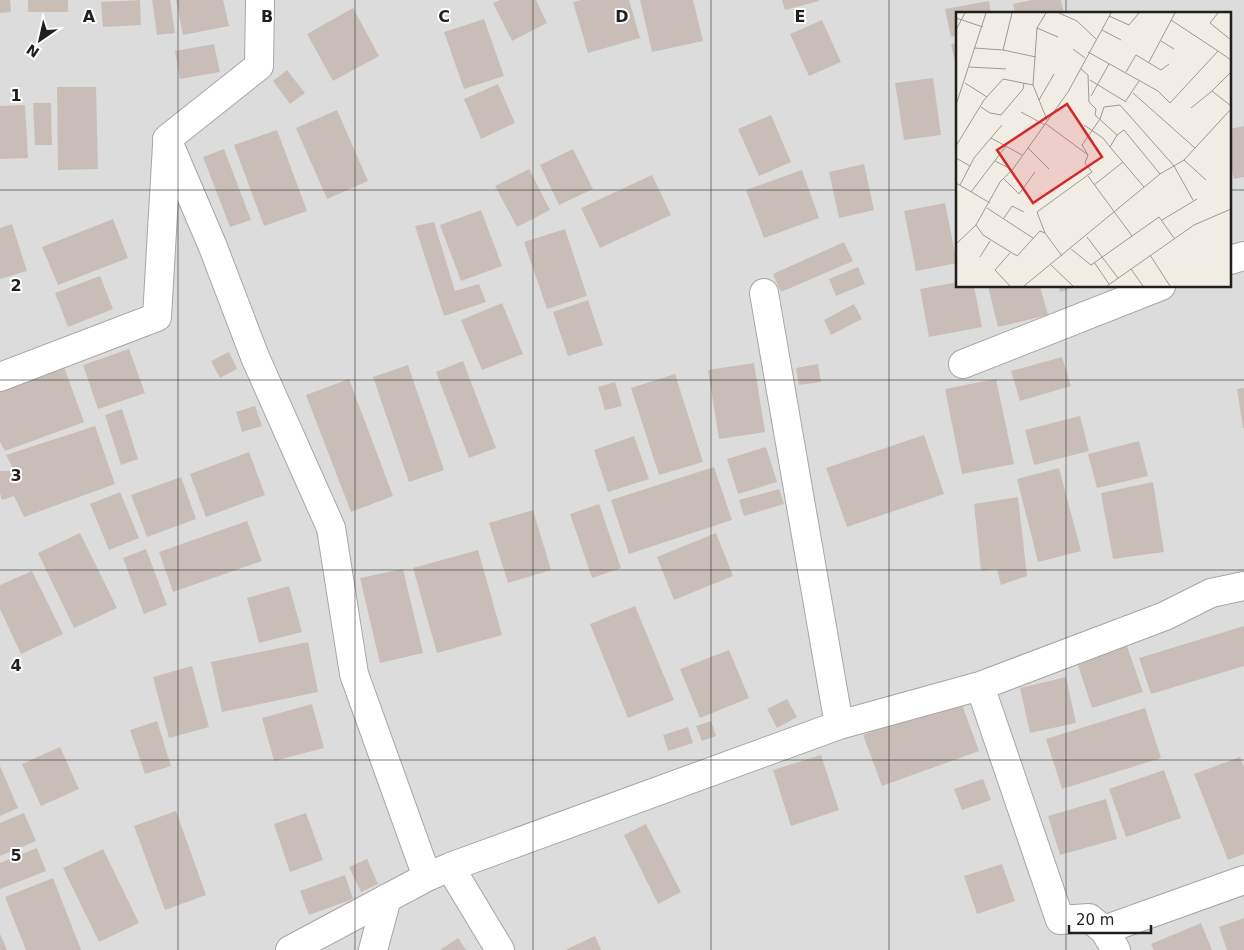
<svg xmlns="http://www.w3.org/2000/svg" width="1244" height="950" viewBox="0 0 1244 950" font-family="'DejaVu Sans',sans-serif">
	<rect width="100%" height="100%" fill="#f1ece4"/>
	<path fill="#dddcdc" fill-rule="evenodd" d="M0,0H1244V950H0ZM958,14H1230V286H958Z"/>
	<path fill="#c9beb7" d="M0,0H10L11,12L0,13Z
		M28,0H68V12H28Z
		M140,0L141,25L103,27L101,2Z
		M152,0H170L175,33L157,35Z
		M176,0H223L229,26L183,35Z
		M500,0H536L547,23L512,41L493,3Z
		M581,0H629L640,38L588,53L573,2Z
		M640,0H693L703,41L652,52Z
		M782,0H819V1L785,10Z
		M1032,0H1061L1064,14H1015L1013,4Z
		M989,1L991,14H958V35L951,37L945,9Z
		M353,8L379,56L333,81L307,34Z
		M484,19L504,76L464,89L444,32Z
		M822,20L841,62L809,76L790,34Z
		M958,43V70H957L951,44Z
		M214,44L220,72L180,79L175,51Z
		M287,70L305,93L290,104L273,81Z
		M933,78L941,135L904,140L895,83Z
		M498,84L515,123L481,139L464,99Z
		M57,87H96L98,169L58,170Z
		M33,103H51L52,145H35Z
		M25,105L28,158L0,159V106Z
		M337,110L368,181L327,199L296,128Z
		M771,115L791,162L759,176L738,129Z
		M1244,126V177L1234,179L1230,162V129Z
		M277,130L307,211L264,226L234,145Z
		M224,149L251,220L230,227L203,157Z
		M573,149L593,189L559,205L540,165Z
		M864,164L874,210L839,218L829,172Z
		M529,169L550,210L517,227L495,186Z
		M802,170L819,218L764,238L746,190Z
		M652,175L671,215L600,248L581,208Z
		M945,203L957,263L916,271L904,211Z
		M481,210L502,266L461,281L440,225Z
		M113,219L128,258L58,285L42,247Z
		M434,222L455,291L479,284L486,302L444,316L415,226Z
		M12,224L27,271L0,279V228Z
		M565,229L587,296L547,309L524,242Z
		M844,242L853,261L781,292L773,274Z
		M858,267L865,284L836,296L829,279Z
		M100,276L113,309L68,327L55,293Z
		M958,282V286H974L982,327L929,337L920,289Z
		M988,286H1040L1048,315L998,327Z
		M1058,286H1075V287L1060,292Z
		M588,300L603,345L568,356L553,312Z
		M502,303L523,354L482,370L461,320Z
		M854,304L862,319L831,335L824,320Z
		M129,349L145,393L98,409L83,365Z
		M229,352L237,369L220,378L211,361Z
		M1062,357L1071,386L1020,401L1011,371Z
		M463,361L496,448L469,458L436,372Z
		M754,363L765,432L719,439L708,370Z
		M63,364L84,422L5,451L0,442V386Z
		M818,364L821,382L799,385L796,368Z
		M408,365L444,470L409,482L373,377Z
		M675,374L703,462L659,475L631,388Z
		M349,379L393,496L351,512L306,395Z
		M996,379L1014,464L962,474L945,389Z
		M615,382L622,406L605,410L598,387Z
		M1244,388V428H1243L1237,389Z
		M255,406L262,426L242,432L236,412Z
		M122,409L138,459L121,465L105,415Z
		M1080,416L1089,451L1034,465L1025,430Z
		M95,426L115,484L24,517L14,496L2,500L0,493V471H14L6,455Z
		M924,435L944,494L847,527L826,468Z
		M634,436L649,479L608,492L594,450Z
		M1139,441L1148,476L1097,488L1088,454Z
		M766,447L777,482L738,494L727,459Z
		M249,452L265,495L206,517L190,474Z
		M714,467L732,520L629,554L611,500Z
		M1059,468L1081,551L1038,562L1017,479Z
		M181,477L196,519L147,537L131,495Z
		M1153,482L1164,552L1113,559L1101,493Z
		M779,489L784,504L744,516L739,500Z
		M120,492L139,538L109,550L90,504Z
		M1018,497L1027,576L1001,585L997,569L981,571L974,504Z
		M599,504L621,568L592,578L570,514Z
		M533,510L551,570L508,583L489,523Z
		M247,521L262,561L173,592L159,552Z
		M80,533L117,608L74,628L38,553Z
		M716,533L733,576L674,600L657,557Z
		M146,549L167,605L144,614L123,558Z
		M478,550L502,635L437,653L413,568Z
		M403,569L423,653L380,663L360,578Z
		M32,571L63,634L21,654L0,609V585Z
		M289,586L302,632L259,643L247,598Z
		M635,606L674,700L628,718L590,624Z
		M1244,626V666L1151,694L1139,658Z
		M308,642L318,692L222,712L211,662Z
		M1127,646L1143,692L1092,708L1077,662Z
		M729,650L749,698L700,718L680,669Z
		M192,666L209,727L169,738L153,677Z
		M1066,677L1076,723L1030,733L1020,688Z
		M787,699L797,717L777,728L767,709Z
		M960,699L979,751L882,786L863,735Z
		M312,704L324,748L274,761L262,718Z
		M1145,708L1161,758L1062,789L1046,739Z
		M157,721L171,766L145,774L130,730Z
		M711,721L716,736L702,741L696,726Z
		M688,727L693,743L668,751L663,735Z
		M60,747L79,789L41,806L22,764Z
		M821,755L839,810L791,826L773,770Z
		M1240,757L1244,767V854L1228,860L1194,774Z
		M0,766L18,808L0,816Z
		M1164,770L1181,818L1126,837L1109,789Z
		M983,779L991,800L962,810L954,789Z
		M1106,799L1117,839L1060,855L1048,816Z
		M176,811L206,895L165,910L134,826Z
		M24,813L36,841L0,856V823Z
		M306,813L323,860L290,872L274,824Z
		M646,824L681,892L658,904L624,835Z
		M37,848L46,871L0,889V863Z
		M103,849L139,923L99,942L63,868Z
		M367,859L378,884L361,892L349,867Z
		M1002,864L1015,901L977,914L964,876Z
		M345,875L353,899L309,915L300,891Z
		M53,878L81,950H26L5,897Z
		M1244,918V950H1227L1219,927Z
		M1201,923L1212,950H1154L1151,944Z
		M0,934L7,950H0Z
		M595,936L601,950H565Z
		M458,938L466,950H440Z"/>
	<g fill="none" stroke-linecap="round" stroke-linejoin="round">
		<g stroke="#a6a6a6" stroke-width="30">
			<path id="minor" d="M260,0L259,66L167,139L213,247L255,357L331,528L354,674L427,877
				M1230,260L1244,256
				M764,293L839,725
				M963,364L1161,286
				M0,377L157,317L167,145
				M980,686L1060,920L1089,918L1104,930L1116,950
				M450,867L500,950
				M1104,930L1244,880
				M290,950L427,877L450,867L839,725L980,686L1165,616L1211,593L1244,586
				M373,950L387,898"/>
		</g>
		<use href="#minor" stroke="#fff" stroke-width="28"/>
	</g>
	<path fill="none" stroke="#1f1f1f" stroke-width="1" stroke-opacity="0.55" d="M178,0V950M355,0V950M533,0V950M711,0V950M889,0V950M1066,0V14M0,190H958M1230,190H1244M1066,286V950M0,380H1244M0,570H1244M0,760H1244"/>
	<g transform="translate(956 12)">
		<rect width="275" height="275" fill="#f1ece4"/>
		<path fill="none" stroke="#9d9a95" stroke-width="1" d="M90,1L81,16L77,73L91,108M103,1L121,9L140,27M262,1L254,11L275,28M153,4L173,13L183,1M0,6L27,15M215,8L262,39M81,16L102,25M0,18L9,1M146,18L165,28M205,29L218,37M18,36L47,38L56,1M117,37L129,46M47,38L80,45M132,40L202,79L214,91L262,39L275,48M193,50L219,1M13,55L50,57M124,56L132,63L133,90L140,97L139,103L161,123M170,60L180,43L205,58L213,52M275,60L256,79L275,94M134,68L170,90M9,71L31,85M177,81L239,136M135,84L153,52M83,88L98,62M169,90L183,69M0,93L30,1M25,95L34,101L45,103L67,77L68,71M235,96L256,79M65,100L89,113M128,113L147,126L154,135M35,126L66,143M0,134L28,88L47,67L77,73M72,136L93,157M132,143L126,133L144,107L148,95L164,93L218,154L237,188M0,146L14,154M228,148L250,168M39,149L55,157M132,164L176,224M47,166L63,182L79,160M0,171L34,191M4,173L18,146L46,113M138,173L167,150M188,175L154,135L161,123L168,118L204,162M15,180L50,134M31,196L77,226M48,206L56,194L68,200M206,208L241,187M20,213L27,223L61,244L84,219L89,221L106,244M89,221L81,200L136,160L129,151L132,143L90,112M131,225L162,266M0,232L20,213L44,170L57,157L112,80L155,1M115,237L135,253L203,205L218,226M194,243L214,274M24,245L34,229M138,250L153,272M95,253L117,274M175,257L187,274M54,274L39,258L54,241M68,274L204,162L228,148L275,97M151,274L238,213L275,197"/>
		<path fill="#d62828" fill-opacity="0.15" stroke="#d62828" stroke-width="2.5" d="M111,92L146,145L77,191L41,138Z"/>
		<rect width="275" height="275" fill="none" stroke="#1f1f1f" stroke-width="2.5"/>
	</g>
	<g font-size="16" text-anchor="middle" font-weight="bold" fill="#1f1f1f" stroke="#fff" stroke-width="4" stroke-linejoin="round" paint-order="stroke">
		<text x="89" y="22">A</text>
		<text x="267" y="22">B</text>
		<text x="444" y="22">C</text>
		<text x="622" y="22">D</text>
		<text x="800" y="22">E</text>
		<text x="16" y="101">1</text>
		<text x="16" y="291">2</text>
		<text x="16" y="481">3</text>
		<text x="16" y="671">4</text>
		<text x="16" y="861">5</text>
	</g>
	<g transform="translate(40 40) rotate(214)" stroke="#ffffff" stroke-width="4" paint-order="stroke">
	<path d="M0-4L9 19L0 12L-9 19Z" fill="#1f1f1f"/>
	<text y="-8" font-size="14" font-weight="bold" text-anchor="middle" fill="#1f1f1f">N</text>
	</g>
	<path d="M1069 925v8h82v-8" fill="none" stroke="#1f1f1f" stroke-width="2.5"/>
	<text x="1076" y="925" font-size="15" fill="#1f1f1f" stroke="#ffffff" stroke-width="4" paint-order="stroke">20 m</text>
</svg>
